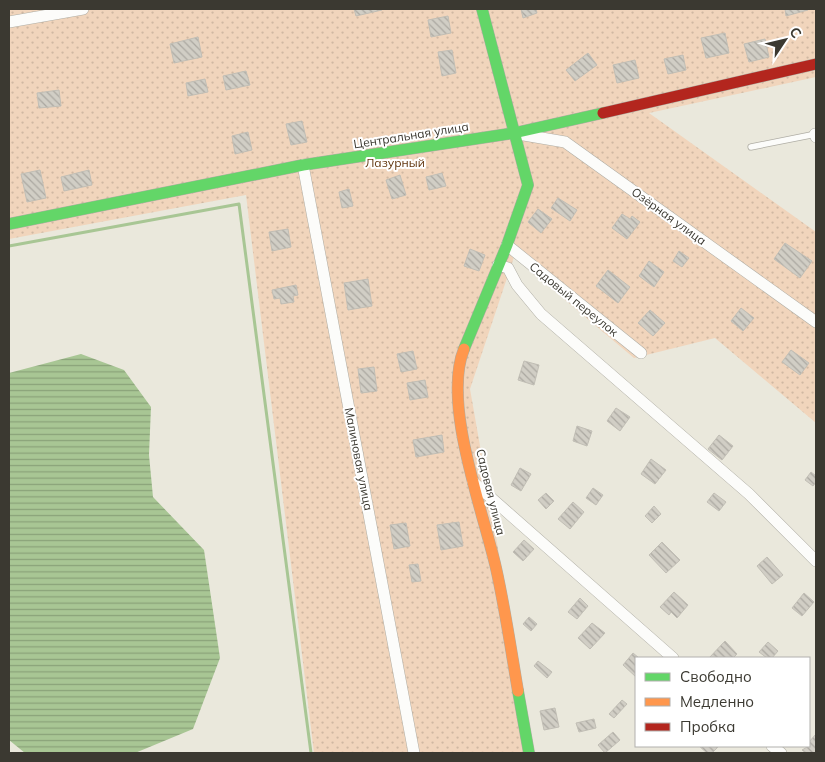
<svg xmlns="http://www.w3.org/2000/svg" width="825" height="762" viewBox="0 0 825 762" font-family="Mulish,sans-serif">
	<defs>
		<pattern id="grass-dots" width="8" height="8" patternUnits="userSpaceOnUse" patternTransform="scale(1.25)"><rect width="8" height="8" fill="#f1d5bc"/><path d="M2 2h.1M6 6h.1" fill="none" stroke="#d0b8a2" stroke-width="1.8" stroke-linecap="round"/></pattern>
		<pattern id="water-rules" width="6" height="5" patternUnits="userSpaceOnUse" patternTransform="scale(1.25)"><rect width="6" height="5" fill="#a8c694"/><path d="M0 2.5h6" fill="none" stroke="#8aa279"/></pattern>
		<pattern id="building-back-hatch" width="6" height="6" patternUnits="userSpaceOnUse" patternTransform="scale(1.25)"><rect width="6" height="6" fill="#d1cec5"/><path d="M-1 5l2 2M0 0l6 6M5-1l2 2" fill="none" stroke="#aba8a1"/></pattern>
	</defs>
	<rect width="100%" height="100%" fill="#eae8dc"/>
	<path fill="url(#grass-dots)" d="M9,9H816V77L649,113L816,232V423L715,338L634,358L514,257L470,389L534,753H314L246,195L9,239Z"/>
	<path fill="url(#water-rules)" d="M81,354L124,370L151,407L149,455L153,497L204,550L220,658L193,729L135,753H25L9,740V373Z"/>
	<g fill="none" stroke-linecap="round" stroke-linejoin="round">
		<path stroke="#a8c694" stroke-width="3" d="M9,246L239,204L311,753"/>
	</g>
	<path fill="url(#building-back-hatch)" stroke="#c1beb5" d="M354,9H381L382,10L356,16Z
		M521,9H536L537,13L523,18Z
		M785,9H808V10L786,16Z
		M448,16L451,33L431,37L428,20Z
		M725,33L729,53L706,58L701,38Z
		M198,37L202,57L174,63L170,44Z
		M765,39L769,57L749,62L744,44Z
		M452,50L456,73L442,76L438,52Z
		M588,53L597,65L575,81L566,70Z
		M683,55L686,70L668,74L664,59Z
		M635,60L639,78L617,83L613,65Z
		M246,71L250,85L226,90L223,76Z
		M205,79L208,92L188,96L186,83Z
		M59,90L61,106L39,108L37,93Z
		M302,121L307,142L291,145L286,124Z
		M248,132L252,150L235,154L232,136Z
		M40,170L46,198L27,202L21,174Z
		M89,170L92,185L64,191L61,177Z
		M442,173L446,186L429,190L426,177Z
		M400,175L406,195L392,199L386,180Z
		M349,189L353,206L342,208L339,192Z
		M558,198L577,210L570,221L551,208Z
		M538,209L552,219L541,233L528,222Z
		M622,214L630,219L632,216L640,222L627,239L612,228Z
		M288,229L291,247L272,251L269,232Z
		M785,243L812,261L800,278L774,259Z
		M470,249L485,255L479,271L464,266Z
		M679,251L689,258L682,267L673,261Z
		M649,261L664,272L654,287L639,276Z
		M608,270L630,287L618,303L596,286Z
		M368,279L372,306L348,310L344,283Z
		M296,285L298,295L293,296L294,302L281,304L280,298L274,299L272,290Z
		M741,308L754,318L743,331L731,321Z
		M650,310L665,323L653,336L638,323Z
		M791,350L809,363L800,375L782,362Z
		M413,351L417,369L401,372L397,354Z
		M524,361L539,365L534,385L518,380Z
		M374,367L377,391L361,393L358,369Z
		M425,380L428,397L410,400L407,383Z
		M616,408L630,417L620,431L607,421Z
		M577,426L592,431L587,446L573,441Z
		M442,435L444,452L416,457L413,440Z
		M719,435L733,446L722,460L708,449Z
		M651,459L666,470L655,484L641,474Z
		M520,468L531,474L521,491L511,485Z
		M811,472L816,476V482L813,486L805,480Z
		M593,488L603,495L596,505L586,498Z
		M546,493L554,501L546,509L538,500Z
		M714,493L726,502L719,511L707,502Z
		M573,502L584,512L570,529L558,519Z
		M654,506L661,514L652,523L645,516Z
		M459,522L463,546L441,550L437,525Z
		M406,523L410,546L394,549L390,525Z
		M524,540L534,549L523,561L513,552Z
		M662,542L680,560L666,573L649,555Z
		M767,557L783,575L772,584L757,566Z
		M418,564L421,581L412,582L409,565Z
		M674,592L688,605L677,618L671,612L669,615L660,607Z
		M804,593L814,602L802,616L792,608Z
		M580,598L588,606L577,619L568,612Z
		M529,617L537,624L531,631L523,624Z
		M592,623L605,633L590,649L578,638Z
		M725,641L737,654L733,658H709Z
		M768,642L778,651L772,658H767L759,652Z
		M633,653L639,658H636V677L623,665Z
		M538,661L552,672L547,678L534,666Z
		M622,700L627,704L614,718L609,714Z
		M555,708L559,727L544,730L540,711Z
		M594,719L596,728L579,732L576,723Z
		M613,732L620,740L605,753L598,745Z
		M816,734V753H806L802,750L809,746V742Z
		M699,746H719L712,753H707Z"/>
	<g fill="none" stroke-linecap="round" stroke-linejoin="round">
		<g stroke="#afada4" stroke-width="7">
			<path id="lane" d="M751,147L816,134"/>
		</g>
		<g stroke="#afada4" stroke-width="12">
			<path id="street" d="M9,22L83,9
				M518,134L565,142L816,322
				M815,134L816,137
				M303,165L414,753
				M507,245L641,353
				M498,265L508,268L517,285L541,314L749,494L816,561
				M473,482L673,658
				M772,746L781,753"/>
		</g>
		<g stroke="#afada4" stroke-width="12">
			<path id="fast" d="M9,224L303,165L514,133L603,113
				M464,349L507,245L528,185L482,9
				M518,691L529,753"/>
		</g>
		<g stroke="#afada4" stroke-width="12">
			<path id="slow" d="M464,349C442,403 483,511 496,568C505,608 511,650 518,691"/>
		</g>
		<g stroke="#afada4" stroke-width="12">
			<path id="jam" d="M603,113L816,64"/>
		</g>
		<use href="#lane" stroke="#fcfcfa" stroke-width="5.5"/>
		<use href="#street" stroke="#fcfcfa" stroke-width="11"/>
		<use href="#fast" stroke="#63d668" stroke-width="11"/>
		<use href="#slow" stroke="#ff974d" stroke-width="11"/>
		<use href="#jam" stroke="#b3261e" stroke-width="11"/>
	</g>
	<g text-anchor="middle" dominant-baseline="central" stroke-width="4" stroke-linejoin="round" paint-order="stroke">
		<g font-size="12" fill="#3b3931" stroke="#fff">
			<text transform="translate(411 135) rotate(-9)">Центральная улица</text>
			<text transform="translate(669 216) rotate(36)">Озёрная улица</text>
			<text transform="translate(574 299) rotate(39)">Садовый переулок</text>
			<text transform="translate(359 459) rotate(79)">Малиновая улица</text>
			<text transform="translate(491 492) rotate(76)">Садовая улица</text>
		</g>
		<g font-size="12" fill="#62360e" stroke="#fff">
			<text x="395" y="162">Лазурный</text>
		</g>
	</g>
	<rect width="825" height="762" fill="none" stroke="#3b3931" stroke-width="20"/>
	<rect x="635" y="657" width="175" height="90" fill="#ffffff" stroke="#b1b0ad"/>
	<rect x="645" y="673" width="25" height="8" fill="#63d668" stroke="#b1b0ad"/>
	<text x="680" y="682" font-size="15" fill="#3b3931">Свободно</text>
	<rect x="645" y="698" width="25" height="8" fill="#ff974d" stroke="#b1b0ad"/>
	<text x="680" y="707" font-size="15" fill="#3b3931">Медленно</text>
	<rect x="645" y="723" width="25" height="8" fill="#b3261e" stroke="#b1b0ad"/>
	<text x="680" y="732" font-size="15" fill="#3b3931">Пробка</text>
	<g transform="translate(785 40) rotate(55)" stroke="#ffffff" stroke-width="4" paint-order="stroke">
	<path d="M0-4L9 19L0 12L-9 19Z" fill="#3b3931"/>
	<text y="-8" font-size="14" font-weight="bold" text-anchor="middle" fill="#3b3931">С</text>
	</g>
</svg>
